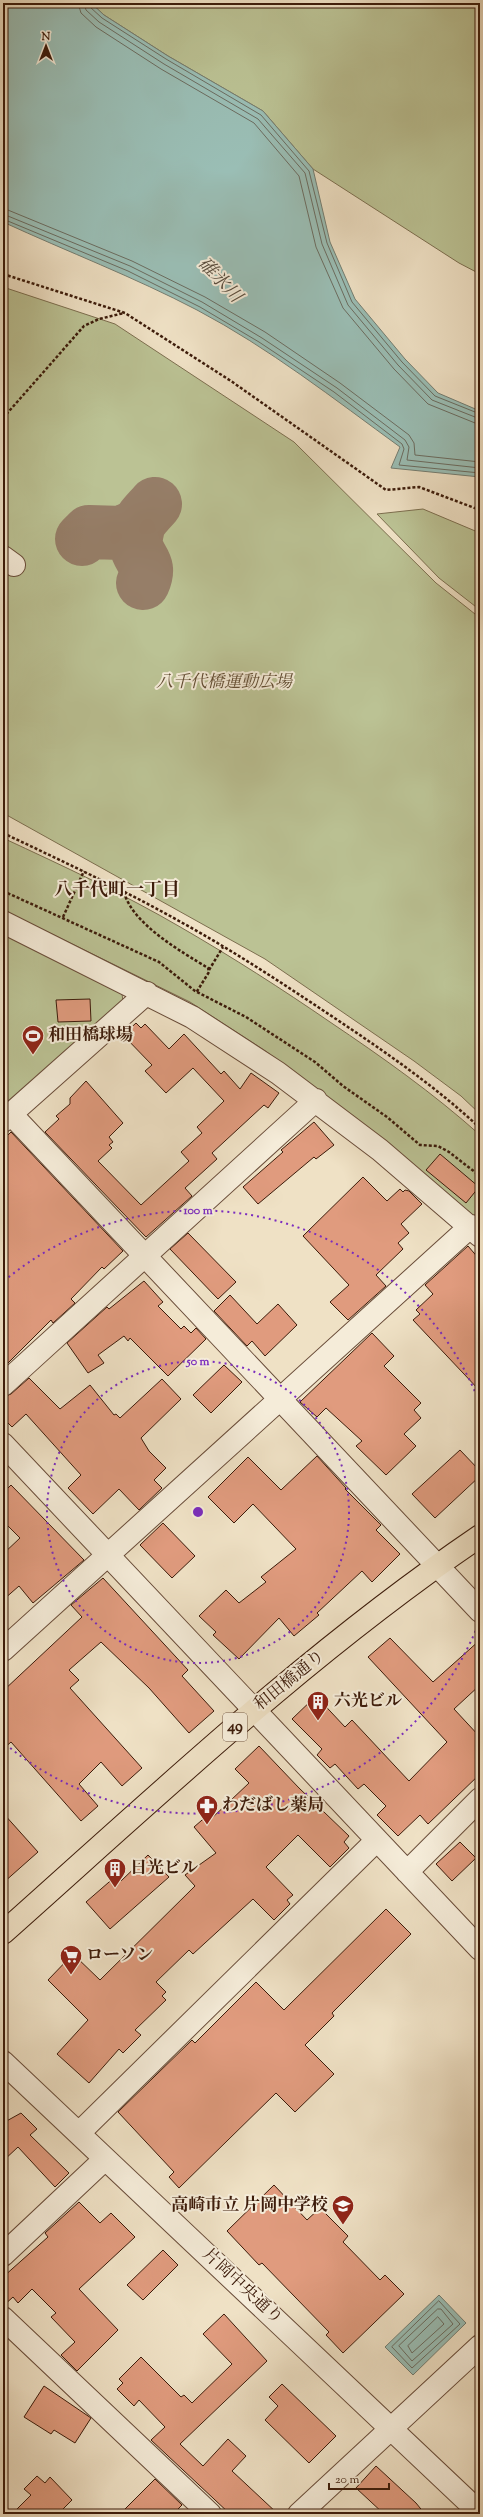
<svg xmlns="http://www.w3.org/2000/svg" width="483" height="2517" viewBox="0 0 483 2517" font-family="'Sorts Mill Goudy','Noto Serif JP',serif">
	<rect width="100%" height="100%" fill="#efe1c5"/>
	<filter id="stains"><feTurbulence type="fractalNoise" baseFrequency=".005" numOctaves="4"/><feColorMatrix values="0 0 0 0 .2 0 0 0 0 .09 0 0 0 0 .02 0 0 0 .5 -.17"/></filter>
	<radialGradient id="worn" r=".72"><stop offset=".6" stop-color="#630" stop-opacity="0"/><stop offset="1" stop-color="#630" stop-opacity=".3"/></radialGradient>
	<path fill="#bbc294" stroke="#7c6e4f" d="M91,3H480V274L459,263L313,169L263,111L168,56L104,15Z
		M3,287L115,324L294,442L436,583L480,618V1114L461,1096L414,1061L265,959L3,813Z
		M423,509L480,533V610L439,578L377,514Z
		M3,838C63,866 124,894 182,928C232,957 282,989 330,1022C382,1057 433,1093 480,1135V1221L374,1132L264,1050L190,1002L3,910Z
		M3,934L122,993L123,1003L3,1109Z"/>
	<path fill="#9abeb5" stroke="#747d71" d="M3,3H91L104,15L168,56L263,111L313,169L330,242L355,299L405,359L438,393L480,411V477L391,468L400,447C334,399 269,348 197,310C134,277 68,252 3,222Z
		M439,2295L466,2323L413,2375L385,2347Z"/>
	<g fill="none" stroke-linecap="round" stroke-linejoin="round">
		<path stroke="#6b6c60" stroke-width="1" d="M78,3L81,13L96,27L161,69L254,123L299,176L316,247L343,308L394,369L428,404L480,425
			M84,3L86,10L99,22L164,64L258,119L305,173L322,244L348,305L398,365L432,400L480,419
			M89,3L90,7L102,18L166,59L261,115L309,171L327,243L352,302L402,362L435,396L480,414
			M3,208L132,261L205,297L265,332L340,383L409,435L414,443L415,455L480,462
			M3,214L130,266L202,302L262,338L337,388L405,440L409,447L407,460L480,468
			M3,219L128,271L200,307L259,342L334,392L402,444L404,449L399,465L480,473
			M439,2301L460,2324L412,2368L392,2347Z
			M438,2309H441L453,2324L412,2361L399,2346Z
			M438,2317L444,2324L412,2353L408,2346Z"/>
		<path stroke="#967e68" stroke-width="54" d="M82,539L89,532L122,533L138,525
			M143,583C152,563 139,561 136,545C135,539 137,532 138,527C140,519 150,510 155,504"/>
	</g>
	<path fill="#e09b7e" stroke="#3c1b0a" d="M90,999L91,1021L58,1022L56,1000Z
		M136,1023L141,1028L145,1024L169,1049L184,1034L221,1074L224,1071L240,1089L251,1073L279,1093L268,1108L264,1105L212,1153L217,1159L185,1188L192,1196L146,1237L45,1132L59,1119L56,1116L70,1104V1098L86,1081L123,1123L109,1137L113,1142L109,1145L112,1148L98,1161L141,1205L189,1161L181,1152L202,1133L197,1127L224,1101L193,1068L166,1093L145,1071L152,1065L123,1035Z
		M314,1122L334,1145L316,1159L314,1157L258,1204L243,1187L283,1152L281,1150Z
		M11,1132L123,1251L104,1269L102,1267L71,1299L75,1303L53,1323L51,1320L3,1368V1140Z
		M440,1154L479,1187L466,1203L426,1170Z
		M363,1177L387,1201L400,1189L403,1192L405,1190L409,1191L422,1204L401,1224L409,1233L398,1243L403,1249L376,1275L386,1286L348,1320L330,1302L349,1285L303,1236Z
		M188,1233L236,1282L218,1299L170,1249Z
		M468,1246L480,1260V1391L413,1320L420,1314L416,1310L433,1294L425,1285Z
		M144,1281L163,1302L158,1306L181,1329L184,1326L191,1333L196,1328L206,1339L168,1376L130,1338L128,1341L124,1336L98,1355L104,1363L88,1373L67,1343L107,1307L109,1309Z
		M230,1295L257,1324L278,1304L297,1325L265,1356L252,1341L247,1346L214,1311Z
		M372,1333L394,1356L384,1366L421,1403L414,1410L421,1418L404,1434L416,1446L386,1475L356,1446L362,1441L326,1408L317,1417L300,1402Z
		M224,1365L242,1382L211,1413L193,1395Z
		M29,1378L60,1409L90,1385L114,1415L116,1414L120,1418L162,1379L181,1399L141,1438L149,1451L166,1468L154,1480L162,1488L139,1510L119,1489L93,1514L68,1488L81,1475L26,1414L12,1427L3,1418V1397L11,1394Z
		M460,1450L480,1471V1476L435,1518L412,1494Z
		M317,1456L346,1488L345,1489L381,1525L376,1530L400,1554L372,1582L362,1571L317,1613L319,1615L294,1636L279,1618L239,1659L213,1635L216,1632L199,1616L226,1590L239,1603L266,1582L261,1577L296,1549L253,1504L234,1523L208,1497L248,1457L281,1490Z
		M11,1485L84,1560L33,1603L19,1586L3,1600V1554L20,1538L3,1521V1493Z
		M163,1523L195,1556L172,1578L140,1545Z
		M103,1578L188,1670L182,1676L214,1711L189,1733L149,1688L101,1642L69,1670L79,1680L70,1688L142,1768L122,1786L101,1762L79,1784L98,1806L81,1821L11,1742L3,1749V1691L82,1617L71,1605Z
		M390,1638L433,1682L480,1640V1685L454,1709L480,1737V1774L428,1824L420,1815L398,1836L377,1815L386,1806L364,1784L358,1789L335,1764L330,1768L317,1755L322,1749L292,1719L316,1696L345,1727L352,1720L409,1781L447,1742L368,1657Z
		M259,1746L299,1788L349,1836L344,1842L349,1848L330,1867L298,1835L266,1867L293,1895L287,1900L290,1904L274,1920L253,1899L193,1954L189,1950L156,1982L166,1992L162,1996L166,2000L135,2030L141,2035L123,2053L119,2049L89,2083L57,2054L88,2020L48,1980L73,1954L100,1980L195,1886L185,1875L216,1853L194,1827L209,1814L212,1818L249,1783L235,1769Z
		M3,1813L38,1852L3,1883Z
		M460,1842L476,1858L452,1881L436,1864Z
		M148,1855L169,1877L110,1929L86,1902L116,1876L121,1881Z
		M386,1909L411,1934L332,2013L334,2016L305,2045L334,2074L295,2112L276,2093L179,2188L169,2177L174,2172L118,2112L192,2040L195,2043L256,1982L284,2010Z
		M21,2113L37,2129L30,2135L69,2173L55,2187L18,2147L3,2161V2123Z
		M274,2185L307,2220L320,2208L348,2236L343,2242L380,2280L385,2275L404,2294L343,2353L326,2335L329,2332L262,2263L259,2265L227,2231Z
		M79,2202L100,2223L111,2213L135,2237L79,2289L118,2330L77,2371L61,2355L75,2342L51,2317L56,2313L32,2289L18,2303L13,2297L3,2306V2277L48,2237L45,2233Z
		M163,2250L178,2265L143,2300L127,2285Z
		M224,2314L267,2361L180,2444L203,2466L228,2439L246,2456L232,2471L278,2514H230L151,2440L165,2427L139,2400L134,2406L117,2389L123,2383L119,2379L141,2357L181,2397L184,2395L192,2403L232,2364L203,2334Z
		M282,2384L336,2436L309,2463L265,2420L278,2406L269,2397Z
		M44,2386L91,2418L75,2443L54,2430L51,2434L24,2417Z
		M376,2466L416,2503L425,2514H384L356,2488Z
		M37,2476L45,2483L50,2477L72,2500L58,2514H12L31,2495L24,2489Z
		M155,2479L182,2505L173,2514H120Z"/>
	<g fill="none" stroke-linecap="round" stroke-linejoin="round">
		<g stroke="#694c39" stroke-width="24">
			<path id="minor" d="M3,557L14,565
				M3,922L192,1017L278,1073L380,1150L480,1236
				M11,1114L480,1611
				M3,1121L147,993
				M3,1385L316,1100
				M3,1444L480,1949
				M3,1650L471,1226
				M407,1872L480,1799
				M3,2062L480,2513
				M79,2133L376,1841
				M3,2255L105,2159
				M3,2318L210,2514
				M299,2514L480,2346"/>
		</g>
		<g stroke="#3c1b0a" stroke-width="24">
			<path id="major" d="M3,1933C157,1796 309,1652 480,1536"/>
		</g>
		<path stroke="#3c1b0a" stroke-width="2.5" stroke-dasharray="3 2" stroke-linecap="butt" d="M3,274L125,313L231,381L386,490L419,487L480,510
			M3,418L84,326L99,319L124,313
			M3,807L4,805
			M3,833C62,861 122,889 179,921C232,950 282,983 333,1017C384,1051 435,1086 480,1128
			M3,891L159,962L195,991L246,1017L315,1062L343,1086L387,1117L420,1145L438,1146L449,1152L480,1176
			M124,892C132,924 182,952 208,968L209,972L196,993
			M63,917L84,871
			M209,970L223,947"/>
		<use href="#minor" stroke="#f5ecd9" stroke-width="22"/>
		<use href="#major" stroke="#efe1c5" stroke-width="22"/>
	</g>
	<g fill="none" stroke="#7b2cbf" stroke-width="2" stroke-dasharray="2 4">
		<circle cx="198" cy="1512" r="151"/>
		<path d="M480 1620A302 302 0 0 1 4 1743M4 1281A302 302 0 0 1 480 1404"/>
	</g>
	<defs>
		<g id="stadium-pin" transform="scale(1.15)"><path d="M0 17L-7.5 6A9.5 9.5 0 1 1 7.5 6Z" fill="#8f2418" stroke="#f5ecd9"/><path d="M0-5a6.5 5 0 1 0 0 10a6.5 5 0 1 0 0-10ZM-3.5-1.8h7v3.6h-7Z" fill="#fff"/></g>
		<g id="building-pin" transform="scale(1.15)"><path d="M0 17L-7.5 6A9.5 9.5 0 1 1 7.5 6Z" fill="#8f2418" stroke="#f5ecd9"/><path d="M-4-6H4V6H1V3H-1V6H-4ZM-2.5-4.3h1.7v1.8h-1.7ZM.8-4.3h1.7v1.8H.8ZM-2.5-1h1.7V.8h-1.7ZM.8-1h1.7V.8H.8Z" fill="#fff"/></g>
		<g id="pharmacy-pin" transform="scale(1.15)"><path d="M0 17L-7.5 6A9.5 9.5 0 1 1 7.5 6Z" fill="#8f2418" stroke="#f5ecd9"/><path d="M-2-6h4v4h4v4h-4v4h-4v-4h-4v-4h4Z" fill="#fff"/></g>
		<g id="supermarket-pin" transform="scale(1.15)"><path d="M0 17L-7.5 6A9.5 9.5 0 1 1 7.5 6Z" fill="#8f2418" stroke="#f5ecd9"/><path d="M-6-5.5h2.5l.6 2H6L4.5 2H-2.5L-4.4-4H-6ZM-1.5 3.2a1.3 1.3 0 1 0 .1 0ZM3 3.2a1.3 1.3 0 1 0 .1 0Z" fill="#fff"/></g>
		<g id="school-pin" transform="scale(1.15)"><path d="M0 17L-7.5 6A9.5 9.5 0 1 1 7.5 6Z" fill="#8f2418" stroke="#f5ecd9"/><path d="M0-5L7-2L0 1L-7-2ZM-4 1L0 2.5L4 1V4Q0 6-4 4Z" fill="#fff"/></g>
	</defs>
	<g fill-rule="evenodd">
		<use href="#stadium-pin" x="33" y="1036"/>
		<use href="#building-pin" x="318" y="1702"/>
		<use href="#pharmacy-pin" x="207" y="1806"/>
		<use href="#building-pin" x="115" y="1869"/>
		<use href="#supermarket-pin" x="71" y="1956"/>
		<use href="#school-pin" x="343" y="2206"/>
	</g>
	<g text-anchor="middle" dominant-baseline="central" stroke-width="4" stroke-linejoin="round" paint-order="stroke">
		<rect fill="#f5ecd9" stroke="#745a48" stroke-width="1" x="223" y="1713" width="24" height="28" rx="3"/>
		<g font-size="16" font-weight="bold" fill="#3c1b0a">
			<text x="235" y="1727">49</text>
		</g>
		<g font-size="17" font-style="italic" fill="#624d33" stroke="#f5ecd9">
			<text x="224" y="683">八千代橋運動広場</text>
		</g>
		<g font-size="17" font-weight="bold" fill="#3c1b0a" stroke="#f5ecd9" text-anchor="start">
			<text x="48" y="1036">和田橋球場</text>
			<text x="334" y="1702">六光ビル</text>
			<text x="222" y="1806">わだばし薬局</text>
			<text x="130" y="1869">日光ビル</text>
			<text x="86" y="1956">ローソン</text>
			<text x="328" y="2206" text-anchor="end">高崎市立 片岡中学校</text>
		</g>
		<g font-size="17" fill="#3c1b0a" stroke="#f5ecd9">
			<text transform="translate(290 1681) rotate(-39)">和田橋通り</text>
			<text transform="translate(242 2287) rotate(43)">片岡中央通り</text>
		</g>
		<g font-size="18" font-style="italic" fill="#584c3d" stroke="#f5ecd9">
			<text transform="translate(219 281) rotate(46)">碓氷川</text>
		</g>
		<g font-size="18" font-weight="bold" fill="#3c1b0a" stroke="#f5ecd9">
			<text x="117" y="891">八千代町一丁目</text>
		</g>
	</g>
	<circle cx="198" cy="1512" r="6" fill="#7b2cbf" stroke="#f5ecd9" stroke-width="2"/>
	<g font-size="12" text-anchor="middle" font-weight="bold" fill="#7b2cbf" stroke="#f5ecd9" stroke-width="4" stroke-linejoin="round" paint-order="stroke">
		<text x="198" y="1214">100 m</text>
		<text x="198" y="1365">50 m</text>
	</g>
	<rect width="483" height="2517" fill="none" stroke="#efe1c5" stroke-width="16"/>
	<rect x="4" y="4" width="475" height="2509" fill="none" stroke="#3c1b0a" stroke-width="2"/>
	<rect x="8" y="8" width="467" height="2501" fill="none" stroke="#3c1b0a"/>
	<g transform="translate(46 46)" stroke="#f5ecd9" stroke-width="3" paint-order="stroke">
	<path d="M0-3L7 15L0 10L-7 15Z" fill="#3c1b0a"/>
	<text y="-6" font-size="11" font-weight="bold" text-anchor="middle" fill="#3c1b0a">N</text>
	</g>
	<path d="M329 2483v6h60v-6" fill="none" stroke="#3c1b0a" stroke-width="2"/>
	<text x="335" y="2483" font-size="12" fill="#3c1b0a" stroke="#f5ecd9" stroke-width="3" paint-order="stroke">20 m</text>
	<rect width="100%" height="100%" filter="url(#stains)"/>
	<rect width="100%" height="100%" fill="url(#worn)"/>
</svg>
